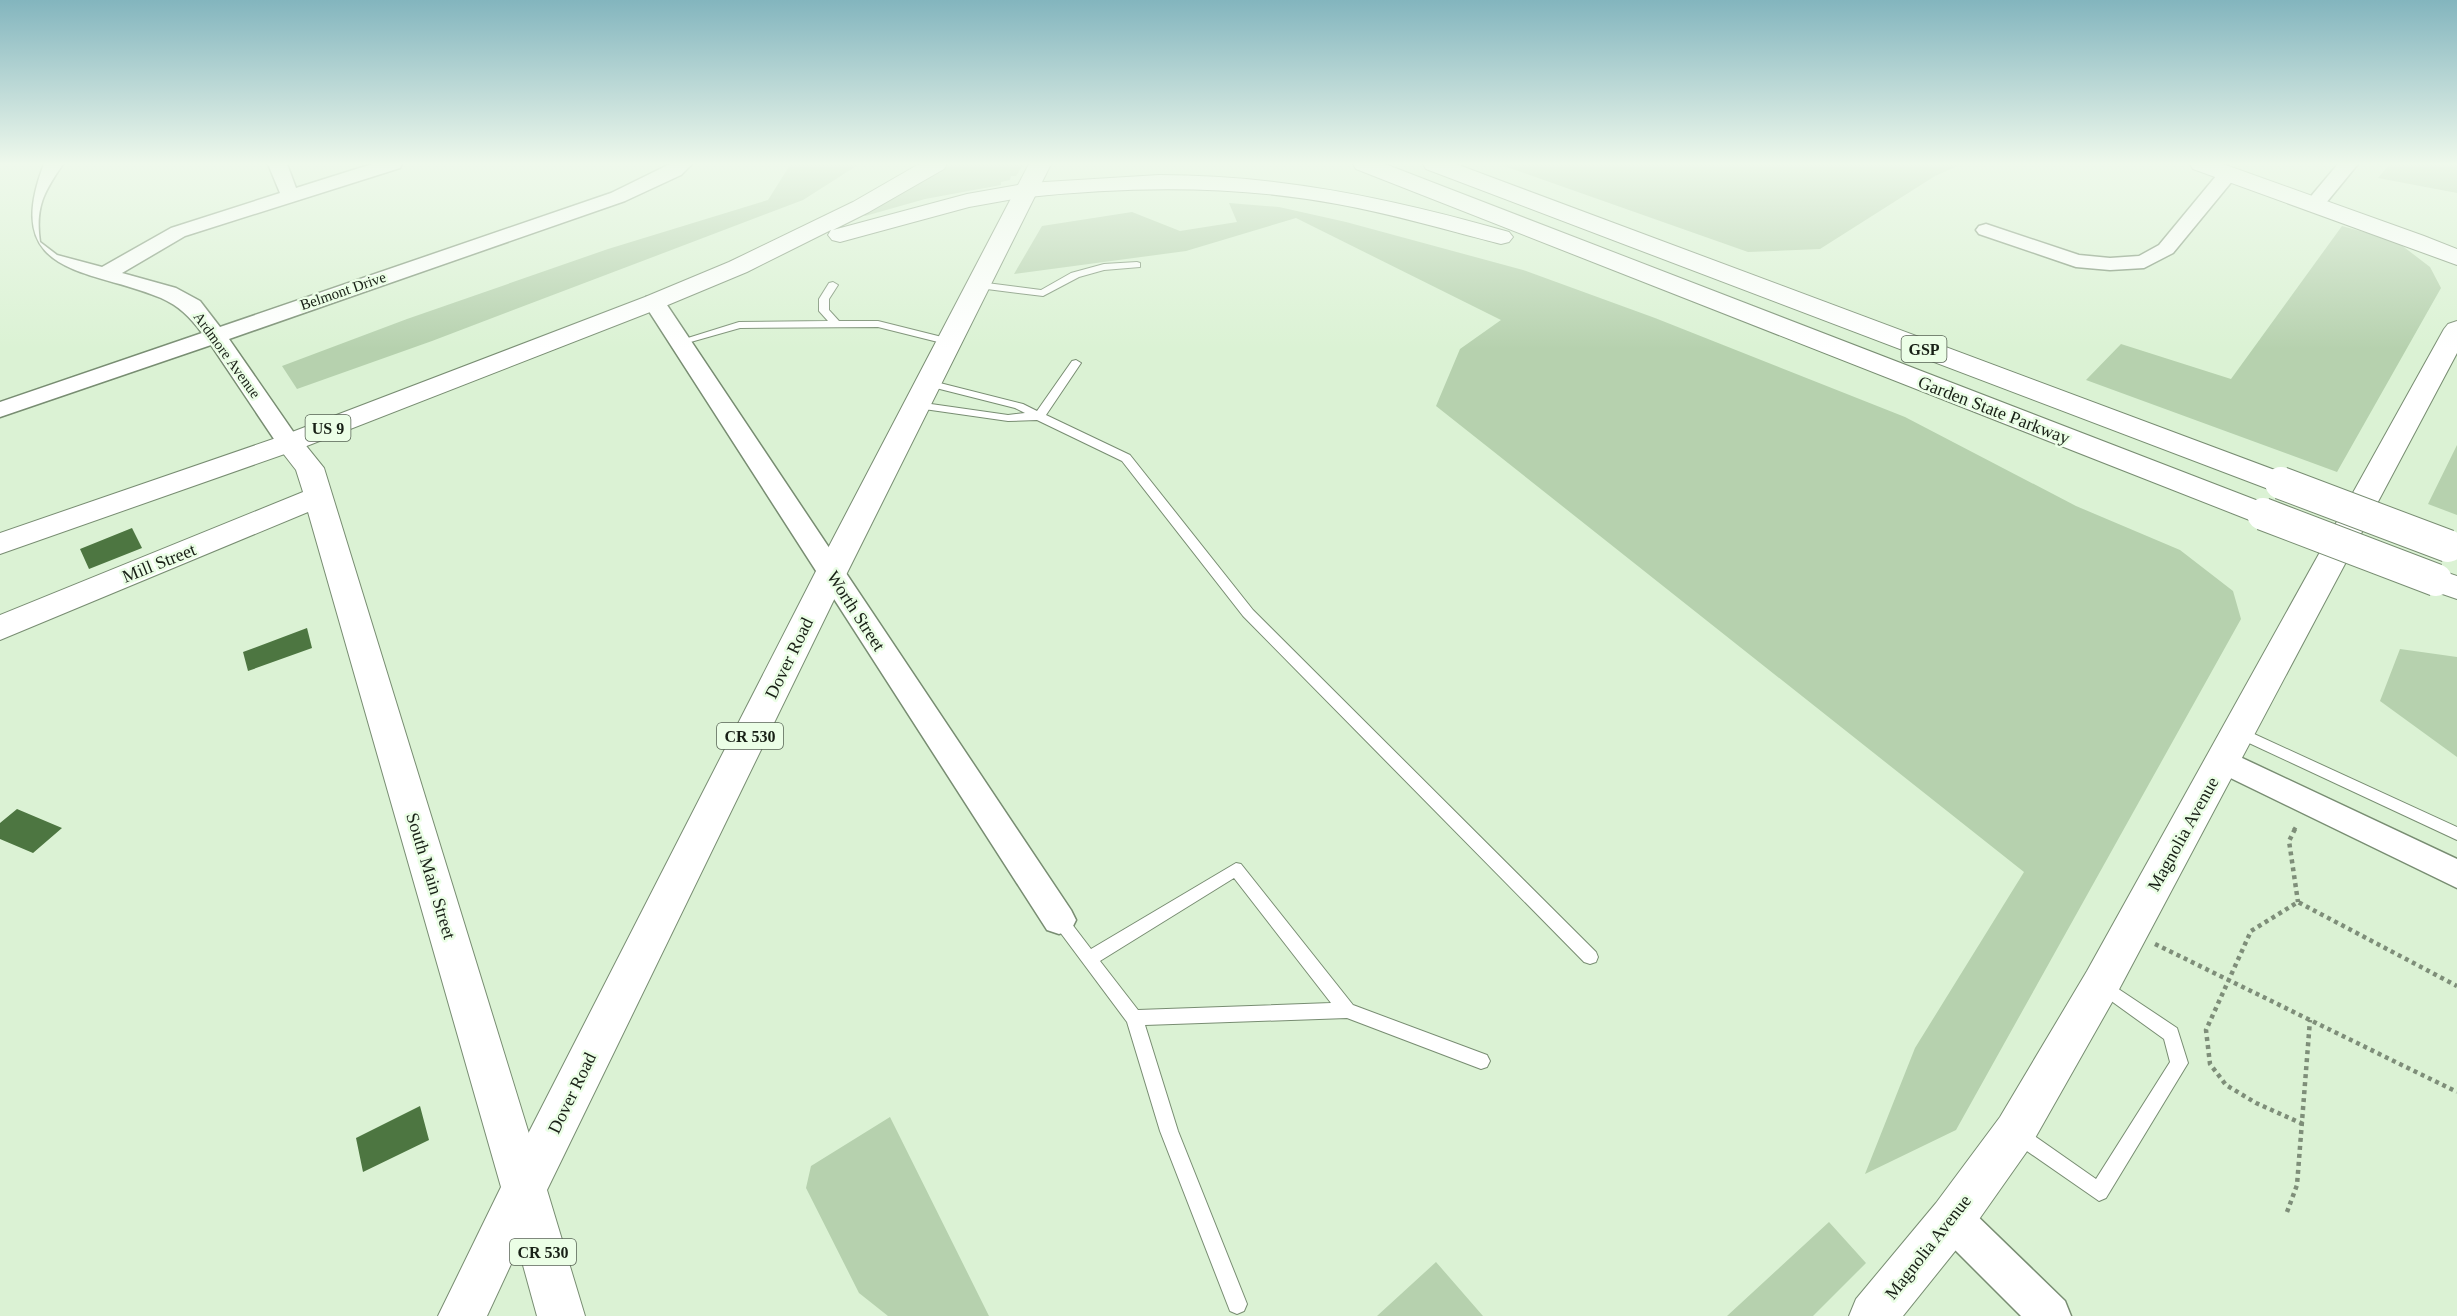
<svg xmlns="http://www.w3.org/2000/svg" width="2457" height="1316" viewBox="0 0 2457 1316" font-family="'Times New Roman',serif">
	<rect width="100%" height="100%" fill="#dbf2d4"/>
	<path fill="#b6d1ae" d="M790,165H858L803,200L432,341L297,389L282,366L407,319L608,249L768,200Z
		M950,165H1023L1016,176H1011L1010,180L1001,182V185L925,199L865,216L862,213Z
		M1501,165H1960L1935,176L1820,249L1748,252Z
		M2389,165H2457V193L2378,178Z
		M1229,203L1279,207L1346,222L1523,270L1655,318L1905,417L2076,506L2180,550L2233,591L2241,619L1956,1130L1865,1174L1915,1048L2024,872L1436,406L1460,349L1501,320L1296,218L1186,251L1014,274L1042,226L1132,212L1180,231L1237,222Z
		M2342,226L2396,241L2430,267L2441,288L2337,472L2086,380L2121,344L2231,379Z
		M2457,445V515L2428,504Z
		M2400,649L2457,657V757L2380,701Z
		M890,1117L989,1316H888L859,1293L806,1188L811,1166Z
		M1829,1222L1866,1263L1813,1316H1727Z
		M1436,1262L1483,1316H1377Z"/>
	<path fill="#4d7641" d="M132,528L142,548L89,569L80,549Z
		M307,628L312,648L248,671L243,652Z
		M17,809L62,828L33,853L0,839V823Z
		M420,1106L429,1140L363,1172L356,1138Z"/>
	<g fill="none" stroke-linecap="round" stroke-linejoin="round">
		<g stroke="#788d72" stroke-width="2">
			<path id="service" d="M1137,262L1140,263V267L1104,270L1079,277L1043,296L979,288L974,285L979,282L1041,290L1071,273L1104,264Z
				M833,282L838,285L829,299V310L839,321H878L954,340L955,342L950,345L878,327L740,328L680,345L675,342L739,322L828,321L819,311V299L829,283Z
				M1076,360L1081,363L1046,415L1130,455L1253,610L1596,952L1598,957L1596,962L1590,964L1584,962L1243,616L1122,461L1037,420L1008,421L917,408L911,405L917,402L1008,415L1025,413L1015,408L924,385V381L928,380L1023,404L1037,411L1072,361Z
				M2239,727L2457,827V840L2234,736L2232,732L2234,728Z
				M1236,863L1241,864L1353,1005L1487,1055L1490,1061L1487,1067L1481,1069L1347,1018L1145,1025L1178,1131L1247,1304L1244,1311L1237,1314L1230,1311L1160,1131L1127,1022L1051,920L1053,915L1059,913L1065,915L1091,949ZM1234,878L1331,1003L1138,1010L1100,961Z
				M2102,978L2177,1028L2188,1063L2106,1198L2099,1201L2011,1140L2008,1134L2011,1128L2017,1125L2023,1128L2096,1179L2170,1062L2164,1039L2096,990L2094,985L2096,980Z"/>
		</g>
		<g stroke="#788d72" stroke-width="3">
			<path id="minor" d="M44,164H63C44,192 35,207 40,242L57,255L102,267L171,228L280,193L268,164H287L296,188L372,164H402L400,168L185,236L122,273L176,288L200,301L220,327L611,193L670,164H692L681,175L625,201L229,339L301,443L298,448L289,451L280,448L211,345L0,417V402L202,333C190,317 179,306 161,298C91,268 0,278 44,164Z
				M2338,164H2358L2321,209H2307L2304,205L2307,201Z
				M2228,168L2235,170L2238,174L2173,253L2144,268L2110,270L2076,267L1979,234L1976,230L1979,226L1986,224L2079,255L2110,258L2139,256L2159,245L2221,170Z
				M654,296L662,297L665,302L1071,910L1076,920L1071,930L1059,934L1047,930L643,302L646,297Z
				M2223,749L2457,859V888L2212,769L2208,761L2212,753Z
				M1952,1199L1966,1205L2065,1301L2071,1316H2021L1938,1233L1932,1219L1938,1205Z"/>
		</g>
		<g stroke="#788d72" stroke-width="2">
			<path id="tertiary" d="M2190,164H2223L2424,236L2457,249V265L2193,169Z
				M2457,321V353L2115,997L2030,1147L1968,1235L1903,1316H1849L1856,1299L1936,1203L2000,1117L2087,971L2444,329L2448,324Z
				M289,434L299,437L324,468L546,1189L487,1316H438L501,1187L308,512L0,640V615L303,492L296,470L275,443L279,437Z"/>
		</g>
		<g stroke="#788d72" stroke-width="2">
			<path id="primary" d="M1029,164H1051L847,573L547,1190L585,1316H537L502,1189L508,1173L815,573Z"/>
		</g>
		<g stroke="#788d72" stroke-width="2">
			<path id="trunk" d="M919,164H947L944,169L869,212L833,230L967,194L1029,183L1037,185L1040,190L1037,195L969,207L840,242L832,240L828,235L831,230L747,272L663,307L299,449L0,554V533L279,437L645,297L729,262L853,202Z"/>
		</g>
		<g stroke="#788d72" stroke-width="2">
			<path id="motorway" d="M1353,164H1385L2274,507L2278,514L2274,521L2263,524L2252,521L1356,169Z
				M1423,164H1456L2291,476L2296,483L2291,490L2281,492L2271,490L1426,169Z
				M1159,175C1280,175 1394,199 1509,232L1513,237L1509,242L1501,244C1446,230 1393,214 1337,204C1235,185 1132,186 1029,197L1021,195L1018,190L1021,185L1029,183Z
				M2436,569L2457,576V599L2425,588L2420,580L2425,572Z"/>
		</g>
		<path stroke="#7e8e79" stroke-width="4" stroke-dasharray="3 3" stroke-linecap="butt" d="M2294,830L2297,825"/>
		<path stroke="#7e8e79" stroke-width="4.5" stroke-dasharray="4 4" stroke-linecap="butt" d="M2295,829L2289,841L2298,902
			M2155,944L2457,1092
			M2303,1124L2256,1103L2226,1085L2210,1064L2206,1030L2251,931L2298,902L2457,986
			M2287,1212L2297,1185L2310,1020"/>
		<use href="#service" fill="#fff" fill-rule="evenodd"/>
		<use href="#minor" fill="#fff" fill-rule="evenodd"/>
		<use href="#tertiary" fill="#fff" fill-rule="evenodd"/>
		<use href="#primary" fill="#fff" fill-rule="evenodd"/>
		<use href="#trunk" fill="#fff" fill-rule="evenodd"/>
		<use href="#motorway" fill="#fff" fill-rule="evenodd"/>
		<g stroke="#788d72" stroke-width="34" stroke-linecap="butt">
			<path id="motorway-bridge" d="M2281,483L2448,546
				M2263,514L2436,580"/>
		</g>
		<use href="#motorway-bridge" stroke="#fff" stroke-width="32"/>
	</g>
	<linearGradient id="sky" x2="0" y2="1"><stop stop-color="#83b5be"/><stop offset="0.47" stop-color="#eff9ec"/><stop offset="1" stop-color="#eff9ec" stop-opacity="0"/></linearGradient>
	<rect width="2457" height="349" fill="url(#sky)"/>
	<g text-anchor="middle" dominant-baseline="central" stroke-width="5" stroke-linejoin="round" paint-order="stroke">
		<g font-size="15" fill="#182016" stroke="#ebfee6">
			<text transform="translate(343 291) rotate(-19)">Belmont Drive</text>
			<text transform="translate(227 355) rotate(54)">Ardmore Avenue</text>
		</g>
		<g fill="#ebfee6" stroke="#576354" stroke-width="1.5">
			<rect x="1901.5" y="336" width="45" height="26" rx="4.5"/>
			<rect x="305.5" y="415" width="45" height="26" rx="4.5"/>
			<rect x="717" y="723" width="66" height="26" rx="4.5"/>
			<rect x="510" y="1239" width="66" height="26" rx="4.5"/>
		</g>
		<g font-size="16" font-weight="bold" fill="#182016">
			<text x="1924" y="349">GSP</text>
			<text x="328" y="428">US 9</text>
			<text x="750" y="736">CR 530</text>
			<text x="543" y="1252">CR 530</text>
		</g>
		<g font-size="18" fill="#182016" stroke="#ebfee6">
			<text transform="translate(1994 410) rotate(21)">Garden State Parkway</text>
			<text transform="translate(159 563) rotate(-22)">Mill Street</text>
			<text transform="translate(856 611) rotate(57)">Worth Street</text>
			<text transform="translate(789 658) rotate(-64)">Dover Road</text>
			<text transform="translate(2183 834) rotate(-61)">Magnolia Avenue</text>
			<text transform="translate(431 876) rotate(73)">South Main Street</text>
			<text transform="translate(572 1093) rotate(-64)">Dover Road</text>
			<text transform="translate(1928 1247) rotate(-52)">Magnolia Avenue</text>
		</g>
	</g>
</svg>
